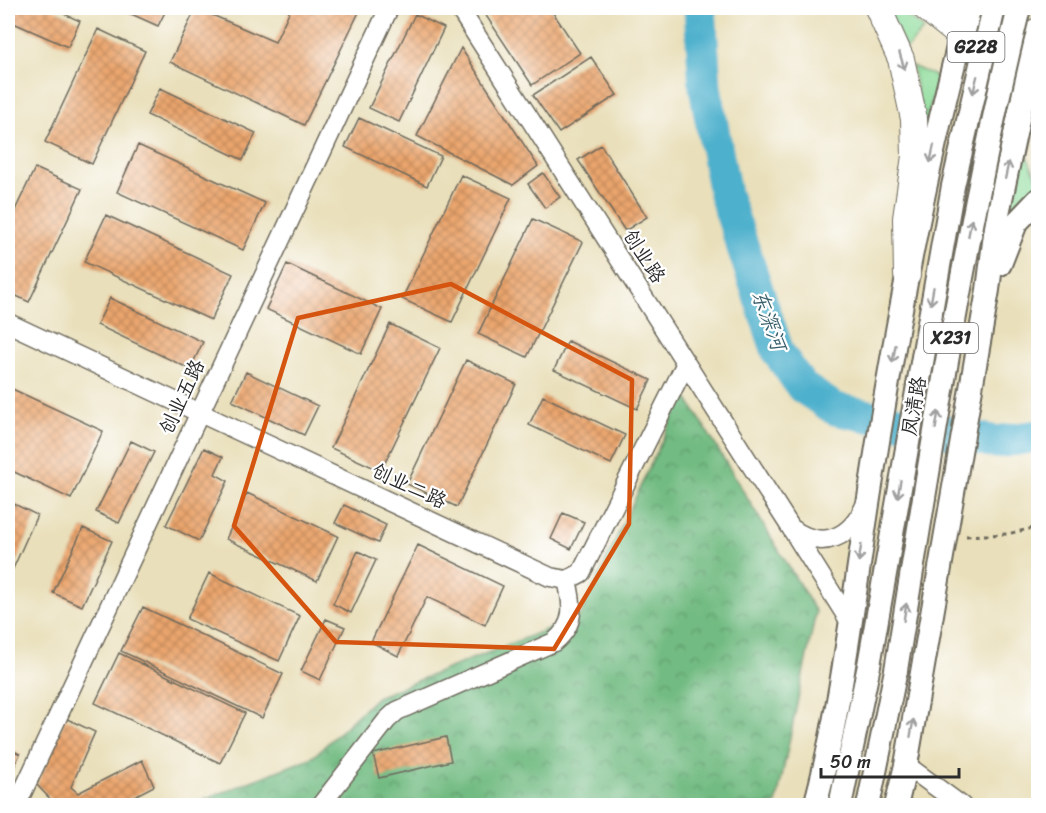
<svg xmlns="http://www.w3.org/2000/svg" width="1046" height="813" viewBox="0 0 1046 813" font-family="Sriracha,'LXGW WenKai TC',sans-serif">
	<defs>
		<pattern id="forest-crowns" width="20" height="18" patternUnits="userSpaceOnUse" patternTransform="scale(1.5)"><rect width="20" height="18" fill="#72bb82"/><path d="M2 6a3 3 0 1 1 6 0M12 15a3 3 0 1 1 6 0" fill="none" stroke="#5e986b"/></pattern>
		<pattern id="building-cross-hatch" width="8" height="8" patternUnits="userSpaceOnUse" patternTransform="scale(1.5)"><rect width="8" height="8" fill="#eba56d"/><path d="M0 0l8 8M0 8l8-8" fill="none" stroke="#bf875a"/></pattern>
	</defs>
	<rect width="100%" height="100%" fill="#fff"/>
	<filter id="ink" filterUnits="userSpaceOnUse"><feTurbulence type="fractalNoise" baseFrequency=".0167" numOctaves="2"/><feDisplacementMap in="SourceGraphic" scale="12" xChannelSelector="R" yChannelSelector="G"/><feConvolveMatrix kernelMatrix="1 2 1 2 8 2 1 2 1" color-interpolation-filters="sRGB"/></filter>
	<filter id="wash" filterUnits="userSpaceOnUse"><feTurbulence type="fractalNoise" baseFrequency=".008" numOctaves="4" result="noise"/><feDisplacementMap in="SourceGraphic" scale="24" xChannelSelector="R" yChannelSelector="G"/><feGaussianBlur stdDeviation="1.35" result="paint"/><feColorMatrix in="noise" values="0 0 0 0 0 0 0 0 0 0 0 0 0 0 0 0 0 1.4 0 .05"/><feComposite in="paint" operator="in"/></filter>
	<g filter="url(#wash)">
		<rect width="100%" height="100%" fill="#e9dfba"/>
		<path fill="#8ddb9a" stroke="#5c8362" stroke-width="1.5" d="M887,8H896L924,29L906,49Z
			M912,66L937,77L925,130Z
			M1023,147L1038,181V188L1012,214L1009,213Z"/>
		<path fill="url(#forest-crowns)" stroke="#4e7356" stroke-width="1.5" d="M684,393L816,612L776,805L188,806L313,757L377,697L580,616Z"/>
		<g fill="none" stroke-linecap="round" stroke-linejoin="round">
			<path stroke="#4db0cc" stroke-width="33" d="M700,8L705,87L725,194L778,352L802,387L835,409L996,442L1038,436"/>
		</g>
		<g id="blocks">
			<path fill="url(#building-cross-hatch)" d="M15,8H51L80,21L68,47L9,21Z
				M118,8H167L158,26Z
				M196,8L275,42L291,8H361L304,125L170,62Z
				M481,8H550L580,53L532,85Z
				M415,14L444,28L399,122L369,108Z
				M98,29L145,51L92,164L45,142Z
				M461,48L538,166L513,185L417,136Z
				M591,57L617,95L559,133L533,95Z
				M160,88L256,133L243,160L147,115Z
				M359,118L441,156L427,186L345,147Z
				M138,145L265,203L243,250L117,192Z
				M601,145L647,217L625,231L578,160Z
				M35,168L82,189L29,302L8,292V225Z
				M543,173L560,197L545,208L528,184Z
				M461,175L511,198L452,322L402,299Z
				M106,215L233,274L211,320L84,262Z
				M533,219L583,242L527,357L478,334Z
				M287,264L382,309L361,354L266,309Z
				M110,298L203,342L190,369L97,325Z
				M390,324L440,348L381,471L331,448Z
				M568,341L651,380L637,409L554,370Z
				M466,360L516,384L457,507L407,484Z
				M246,372L318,406L304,435L232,401Z
				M8,387L103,431L71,499L8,469Z
				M543,396L625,435L611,464L529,425Z
				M131,441L154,452L119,523L96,512Z
				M204,448L223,457L215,474L228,481L199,541L166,525Z
				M247,493L338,536L317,581L226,539Z
				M8,501L37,515L8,580Z
				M344,505L386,525L378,543L335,523Z
				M563,513L584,522L571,549L551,539Z
				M83,528L112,541L82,606L53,593Z
				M418,545L503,586L485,625L427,597L398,656L371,642Z
				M358,551L376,560L351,613L333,604Z
				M209,573L300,616L279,661L187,619Z
				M143,607L283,674L262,718L121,651Z
				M326,619L345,627L320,680L301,671Z
				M119,653L245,713L220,763L95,703Z
				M65,718L95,732L71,787L78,793L142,760L154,786L123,802L121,806H57L37,785Z
				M446,737L451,761L379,778L373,754Z
				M8,748L20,754L8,780Z"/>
		</g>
	</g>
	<g filter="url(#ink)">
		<use href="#blocks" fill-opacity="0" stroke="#6e6a5d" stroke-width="1.5"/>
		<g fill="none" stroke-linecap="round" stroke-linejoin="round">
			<g stroke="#6e6a5d" stroke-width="21">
				<path id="minor" d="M459,8L791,528
					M8,323L550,577L567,580L581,573L686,363
					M850,622L791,528C823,552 852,537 866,503
					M906,765L962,806
					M16,806L389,8
					M320,806L387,720L397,711L554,642C576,624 573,605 567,580"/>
			</g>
			<g stroke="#6e6a5d" stroke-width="26">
				<path id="major" d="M1000,264L1016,223L1038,200
					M815,806C842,705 853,600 869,498C893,343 921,188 961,36
					M840,806L869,665
					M868,806L896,670
					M896,806L906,765L988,290L997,218L1025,87L1038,98"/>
			</g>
			<g stroke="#6e6a5d" stroke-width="28">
				<path id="highway" d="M878,8L901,59L914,119L915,156L906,218L907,275
					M926,8L1025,87L1038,31
					M961,36L968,8"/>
			</g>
			<path stroke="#6e6a5d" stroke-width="3" stroke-dasharray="4.5 4.5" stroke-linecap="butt" d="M966,536L1007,534L1038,527"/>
			<use href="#minor" stroke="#fff" stroke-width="18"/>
			<use href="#major" stroke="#fff" stroke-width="22"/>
			<use href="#highway" stroke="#fff" stroke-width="26"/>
			<g stroke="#6e6a5d" stroke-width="26" stroke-linecap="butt">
				<path id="major-bridge" d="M869,665L953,186L994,8
					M896,670C932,448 966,226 1019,8"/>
			</g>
			<use href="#major-bridge" stroke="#fff" stroke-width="22"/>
		</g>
		<defs><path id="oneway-shaft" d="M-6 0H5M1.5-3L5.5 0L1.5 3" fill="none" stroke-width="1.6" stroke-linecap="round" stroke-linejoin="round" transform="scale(1.5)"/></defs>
		<g stroke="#a0a0a0">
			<use href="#oneway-shaft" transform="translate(902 61) rotate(73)"/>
			<use href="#oneway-shaft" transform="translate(975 85) rotate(104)"/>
			<use href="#oneway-shaft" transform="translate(932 154) rotate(102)"/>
			<use href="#oneway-shaft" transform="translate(1007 170) rotate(-78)"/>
			<use href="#oneway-shaft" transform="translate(970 228) rotate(-79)"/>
			<use href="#oneway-shaft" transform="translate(932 296) rotate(100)"/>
			<use href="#oneway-shaft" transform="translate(894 354) rotate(100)"/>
			<use href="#oneway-shaft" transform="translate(937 420) rotate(-81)"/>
			<use href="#oneway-shaft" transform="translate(899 489) rotate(100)"/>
			<use href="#oneway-shaft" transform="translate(860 553) rotate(99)"/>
			<use href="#oneway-shaft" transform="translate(905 612) rotate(-81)"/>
			<use href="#oneway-shaft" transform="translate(912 728) rotate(-80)"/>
		</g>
	</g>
	<path fill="none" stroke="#d5540f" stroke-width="4.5" stroke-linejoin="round" d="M451,284L632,380L629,524L554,649L336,642L234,526L298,318Z"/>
	<g text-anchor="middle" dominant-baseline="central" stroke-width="4.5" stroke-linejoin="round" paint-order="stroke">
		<g fill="#fff" stroke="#6b6b6b" stroke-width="1.5">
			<rect x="947.5" y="32" width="57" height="30" rx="4.5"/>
			<rect x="924" y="323" width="54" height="30" rx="4.5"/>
		</g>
		<g font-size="18" font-weight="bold" fill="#2b2b2b">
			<text x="976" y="47">G228</text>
			<text x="951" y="338">X231</text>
		</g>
		<g font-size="20" fill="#2b2b2b" stroke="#fff">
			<text transform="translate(644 256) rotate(57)">创业路</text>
			<text transform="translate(182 397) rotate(-65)">创业五路</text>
			<text transform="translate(914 406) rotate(-80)">凤清路</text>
			<text transform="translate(409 486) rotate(25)">创业二路</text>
		</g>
		<g font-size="21" font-style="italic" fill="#39606b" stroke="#fff">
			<text transform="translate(769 320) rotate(70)">东深河</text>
		</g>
	</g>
	<rect width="1046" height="813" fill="none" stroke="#fff" stroke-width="30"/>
	<path d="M821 768v9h138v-9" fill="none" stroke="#2b2b2b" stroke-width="3"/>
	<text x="830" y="768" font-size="18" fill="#2b2b2b" stroke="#ffffff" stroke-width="4.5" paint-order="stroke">50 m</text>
</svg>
